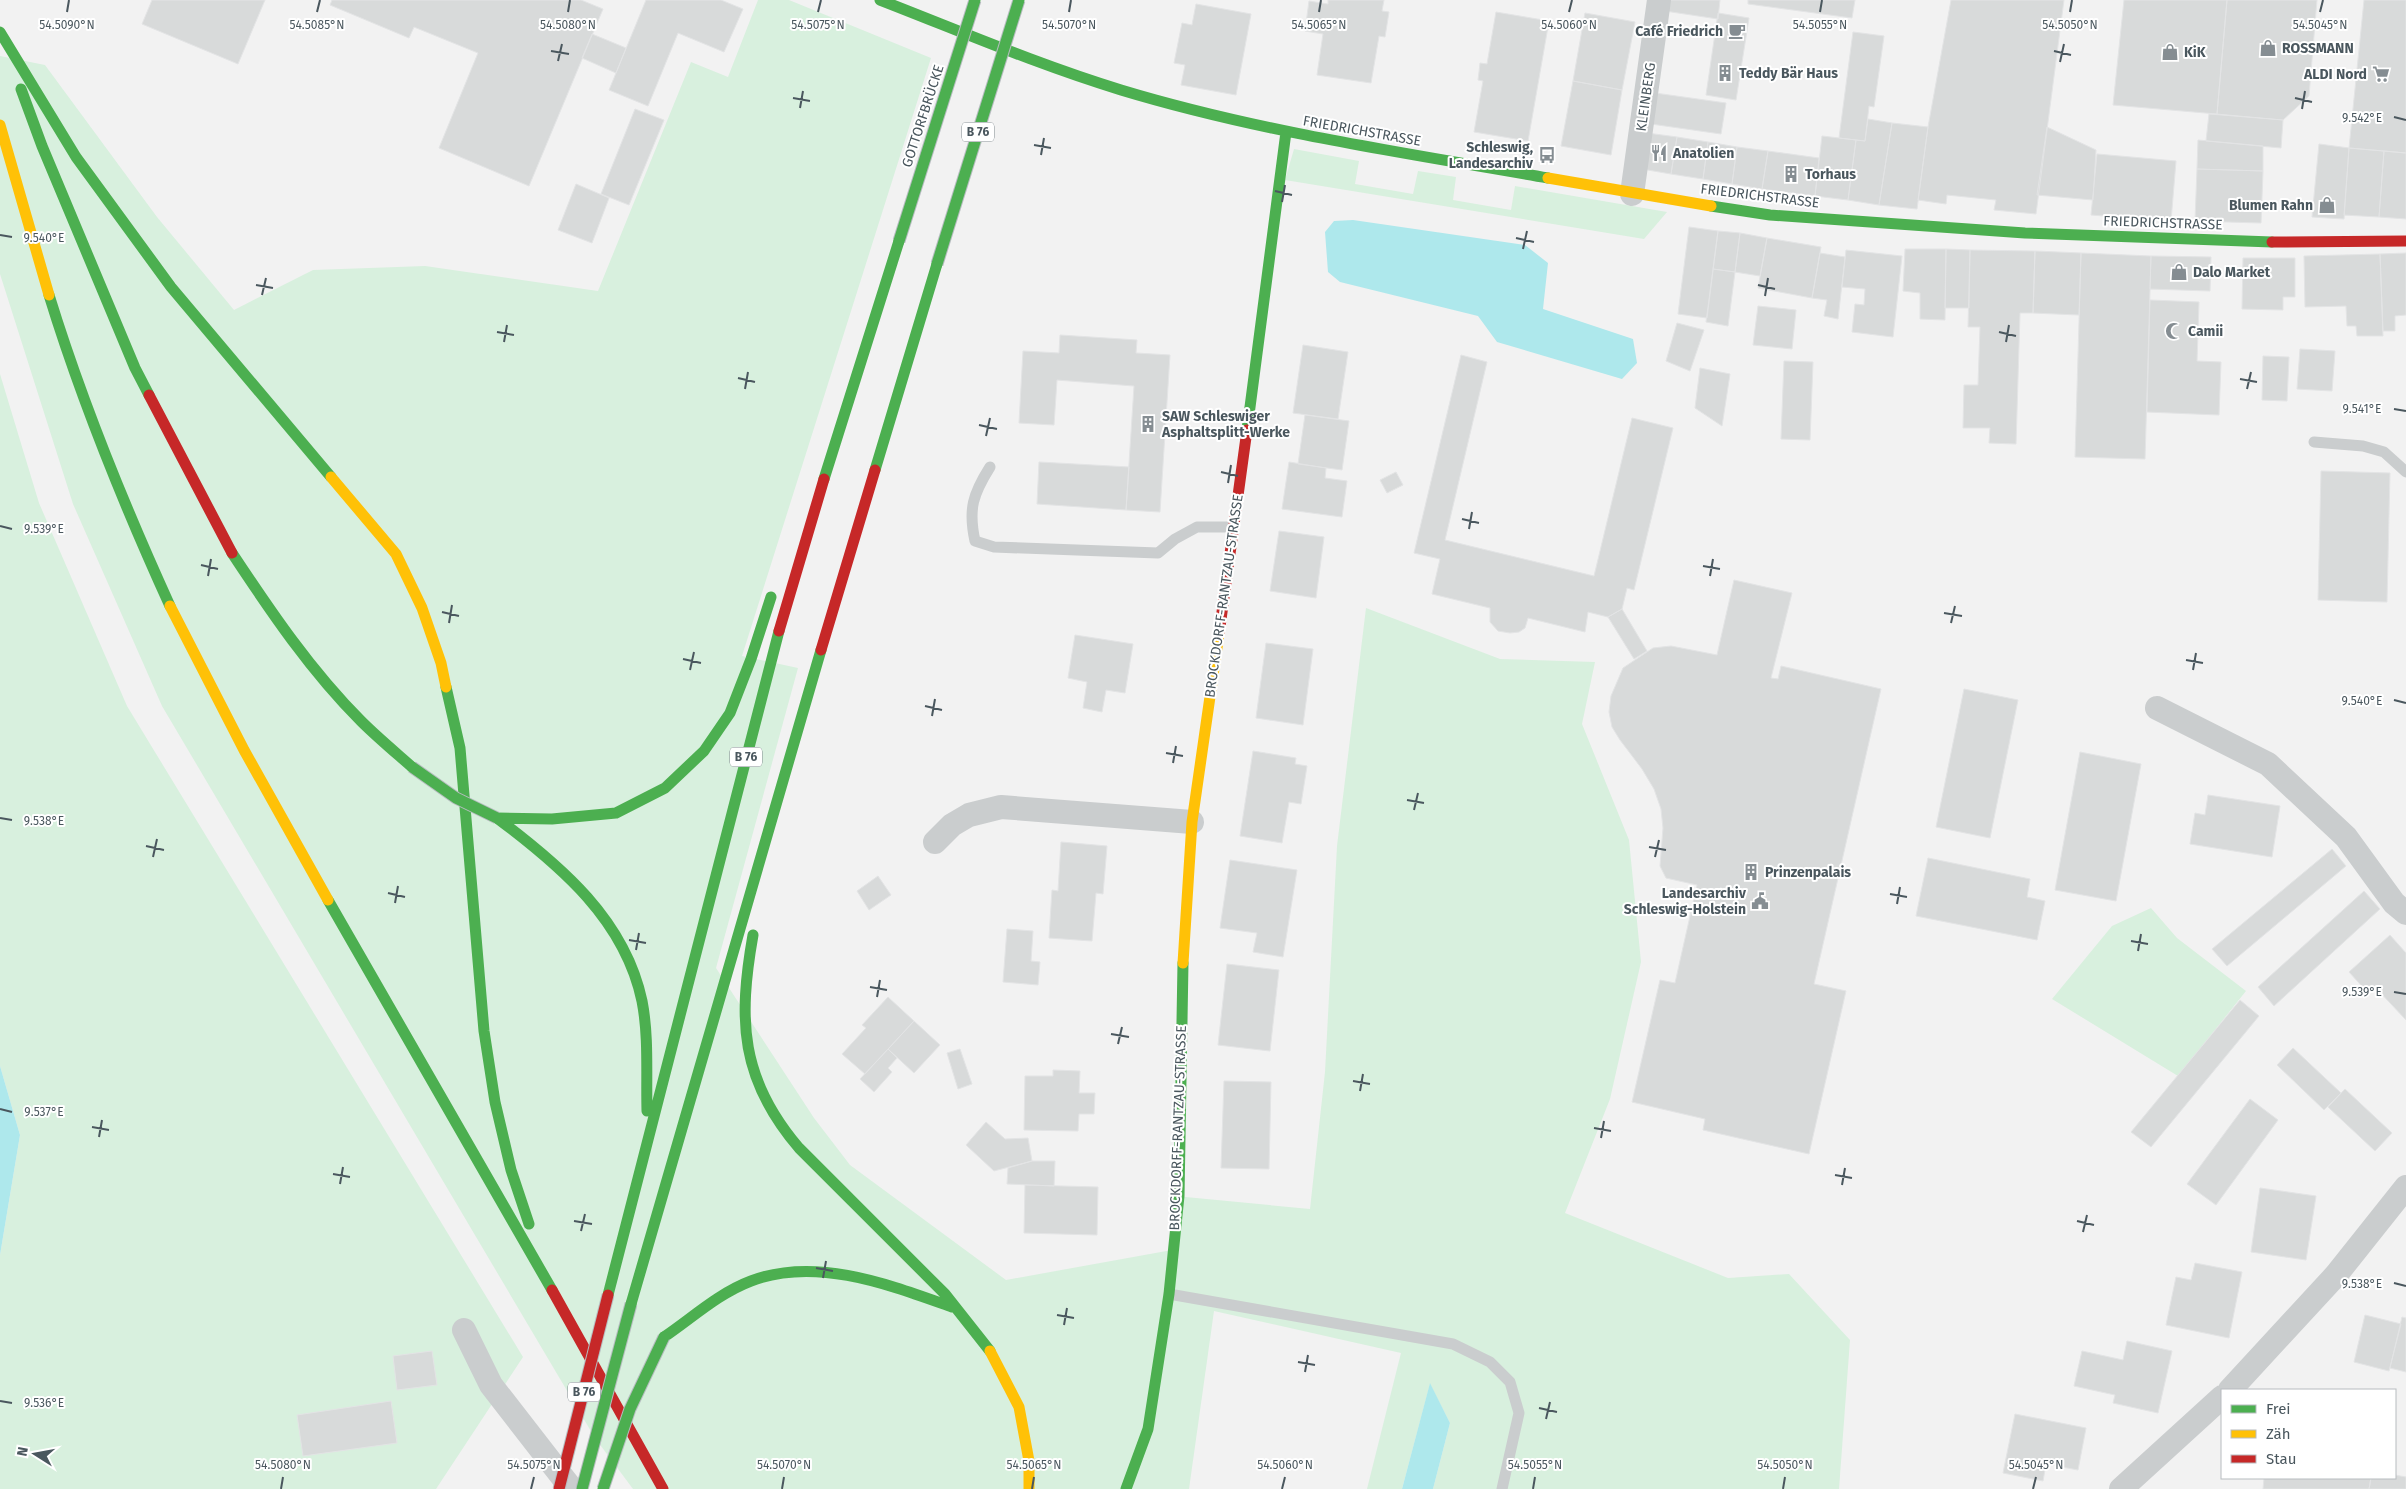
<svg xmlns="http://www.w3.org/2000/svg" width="2406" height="1489" viewBox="0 0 2406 1489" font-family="'Fira Sans',sans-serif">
	<rect width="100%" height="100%" fill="#f2f2f2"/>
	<path fill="#d8f0de" d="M758,0H789L931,58L742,656L798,668L716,968L814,1118L850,1165L1006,1280L1172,1250L1175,1196L1310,1209L1325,1072L1337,846L1366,608L1500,659L1595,662L1582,724L1629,840L1641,962L1610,1099L1565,1213L1728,1278L1789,1274L1850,1340L1839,1489H1433L1450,1423L1430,1384L1402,1489H1367L1401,1353L1214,1311L1189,1489H633L595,1438L162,706L73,504L0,274V56L45,65L157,217L234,310L313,270L425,266L598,291L691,62L728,77Z
		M1294,149L1359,161L1355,184L1413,194L1418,171L1456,177L1453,200L1511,210L1515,186L1667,212L1644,239L1285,180Z
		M0,374L39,503L127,706L523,1357L436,1489H0V1255L20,1135L0,1066Z
		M2151,908L2177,938L2246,991L2178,1076L2052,999L2112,926Z"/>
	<path fill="#aee8ec" d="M1353,220L1525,245L1548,263L1543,309L1633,339L1637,363L1622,379L1497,342L1478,316L1340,282L1328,272L1325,232L1334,221Z
		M0,1066L20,1135L0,1255Z
		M1430,1383L1450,1423L1433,1489H1402Z"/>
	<path fill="#d8dada" stroke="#e3e4e5" d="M152,0H265L238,64L142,24Z
		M332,0H581L603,9L529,186L439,148L478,53L414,27L409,38L330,5Z
		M646,0H721L743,9L724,52L678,33L648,106L609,90Z
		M1328,0H1384L1382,11L1389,12L1385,37L1379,36L1371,83L1317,75L1323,34L1305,31L1309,1L1328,4Z
		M1667,0H1720L1718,19L1665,11Z
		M1748,0H1855L1852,18L1748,4Z
		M1951,0H2064L2036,214L1994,210L1996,200L1947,195L1946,204L1918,200L1928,127Z
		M2124,0H2227L2217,114L2113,105Z
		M2227,0H2317L2309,96L2283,120L2217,114Z
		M2364,0H2406V153L2349,148Z
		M1196,4L1251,14L1236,95L1181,85L1185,65L1174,63L1182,23L1192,25Z
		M1496,12L1549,21L1528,141L1474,132L1483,81L1478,80L1479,72L1480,63L1487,64Z
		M1585,13L1635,22L1622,90L1573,81Z
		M1718,13L1749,18L1736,100L1706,95Z
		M1853,32L1884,36L1874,107L1869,106L1865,141L1839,138Z
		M592,34L626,48L616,73L582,58Z
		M1573,81L1622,90L1611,155L1561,146Z
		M1655,93L1726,103L1721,134L1651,124Z
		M635,109L664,120L629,205L601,194Z
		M2209,114L2283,120L2281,148L2206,141Z
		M1868,119L1892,123L1879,205L1848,200L1856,140L1865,141Z
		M1892,123L1928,127L1917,209L1879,205Z
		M2047,127L2096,150L2093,200L2037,195Z
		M1647,133L1677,137L1671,174L1642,169Z
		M1822,136L1856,140L1848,200L1815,196Z
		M1677,137L1708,142L1703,179L1671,174Z
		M2198,140L2263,146V171L2197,169Z
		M1708,142L1737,147L1732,184L1703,179Z
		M2319,144L2349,148L2344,219L2312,217Z
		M1737,147L1768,151L1762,189L1732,184Z
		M2349,148L2384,151L2379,217L2344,215Z
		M1768,151L1819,158L1815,196L1762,189Z
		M2384,151L2406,153V219L2379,217Z
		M2097,154L2176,161L2171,221L2091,215Z
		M2197,169L2263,171L2261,223L2195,221Z
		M576,184L609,198L592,243L558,230Z
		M1689,227L1718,231L1707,318L1678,314Z
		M1718,231L1740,233L1735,272L1713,269Z
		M1740,233L1767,238L1760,276L1735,272Z
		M1767,238L1821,247L1812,298L1758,288Z
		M1905,249H1946L1945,320L1920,319V293L1903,291Z
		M1946,249L1970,250L1969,308H1945Z
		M1846,250L1902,256L1893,337L1852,332L1855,304L1864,305L1865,289L1842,287Z
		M1970,250L2035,251L2033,313H2020L2016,444L1989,443L1990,428H1963L1964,385H1978L1980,327H1968Z
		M2035,251L2081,253L2079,315L2033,313Z
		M1820,253L1845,257L1838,319L1824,316L1827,300L1812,298Z
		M2081,253L2151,256L2145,459L2075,457Z
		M2406,253V315L2395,316V331H2383L2380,254Z
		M2380,254L2383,336H2357L2356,326H2347L2346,306L2305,307L2304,256Z
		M2151,256L2211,257L2210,291L2150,289Z
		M2243,258H2295V297H2283V310L2242,309Z
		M1713,269L1735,272L1728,326L1706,322Z
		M2150,300L2199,302L2197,361L2221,362L2219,415L2147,412Z
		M1758,306L1796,310L1792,349L1753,345Z
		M1677,323L1704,330L1690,371L1666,361Z
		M1060,335L1137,340L1136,353L1170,355L1160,512L1126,510L1134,386L1057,380L1054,425L1019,423L1023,351L1059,353Z
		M1303,345L1348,352L1338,419L1293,413Z
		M2300,349L2335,351L2332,391L2297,389Z
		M1461,355L1487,362L1445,540L1594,576L1632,418L1673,428L1634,590L1627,588L1622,609L1608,617L1588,612L1585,632L1528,618L1525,628L1519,632L1510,633L1498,631L1490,622V608L1432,594L1440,559L1414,553Z
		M2263,356L2289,357L2287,401L2262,400Z
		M1784,361L1813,362L1810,440L1781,439Z
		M1700,368L1730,374L1722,426L1695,408Z
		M1305,415L1349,421L1342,470L1298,464Z
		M1039,462L1129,467L1126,510L1037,504Z
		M1289,462L1326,468L1325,478L1347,481L1342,517L1282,509Z
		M2321,471L2390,473L2387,602L2318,600Z
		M1396,472L1403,485L1387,493L1380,480Z
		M1279,531L1324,537L1316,598L1270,591Z
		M1734,580L1792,593L1771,678L1778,679L1781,666L1881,689L1814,984L1846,991L1809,1154L1703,1130L1705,1119L1632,1102L1660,980L1675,983L1697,885L1666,878L1660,866L1663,828L1661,809L1654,789L1642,769L1620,740L1612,727L1609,712L1611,696L1623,668L1653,648L1671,646L1717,655Z
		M1622,609L1647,651L1634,659L1608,617Z
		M1075,635L1133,644L1125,693L1106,690L1102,712L1083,708L1087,682L1068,678Z
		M1266,643L1313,649L1303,725L1256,718Z
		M1964,689L2018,700L1990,838L1936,827Z
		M1253,751L1296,758L1295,764L1307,766L1301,804L1289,802L1282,843L1240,836Z
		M2080,752L2141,764L2116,901L2055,890Z
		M2208,795L2280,806L2272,857L2190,844L2195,813L2205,815Z
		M1061,842L1107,846L1103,894L1096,893L1092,941L1049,938L1052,890L1058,891Z
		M2332,849L2346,866L2227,966L2212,949Z
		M1928,858L2030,879L2027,897L2045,901L2037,940L1916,916Z
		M1230,860L1297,870L1283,957L1253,952L1257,933L1220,928Z
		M878,876L891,895L869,910L857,891Z
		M2364,891L2380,909L2274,1006L2258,987Z
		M1007,929L1033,931L1031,961L1040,962L1038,985L1003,982Z
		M2390,935L2406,953V1020L2375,987L2368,993L2349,972Z
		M1227,964L1279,970L1270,1051L1218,1045Z
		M888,997L914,1021L865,1074L842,1054L866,1028L862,1025Z
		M2240,1000L2259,1016L2151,1147L2131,1132Z
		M914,1021L940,1045L914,1073L888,1049Z
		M2293,1048L2341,1093L2324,1110L2277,1065Z
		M888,1049L897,1058L888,1068L892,1072L874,1092L860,1079Z
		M960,1049L972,1084L958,1089L947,1053Z
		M1053,1070L1080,1071L1079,1093H1095L1094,1114H1079L1078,1131L1024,1130L1025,1076H1053Z
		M1224,1081L1271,1082L1269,1169L1221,1168Z
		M2345,1089L2392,1133L2375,1151L2328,1107Z
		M2250,1099L2278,1120L2216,1205L2187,1184Z
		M986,1122L1005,1139L1028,1138L1032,1161L994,1171L966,1145Z
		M1032,1161H1055L1054,1186L1007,1184L1008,1168Z
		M1025,1185L1098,1187L1097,1235L1024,1233Z
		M2260,1188L2316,1196L2306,1260L2251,1252Z
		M2195,1263L2242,1272L2229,1338L2166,1325L2176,1277L2191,1280Z
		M2365,1315L2401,1324L2389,1371L2354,1362Z
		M2402,1317L2406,1318V1372L2390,1368Z
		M2127,1341L2172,1351L2158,1413L2113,1403L2115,1395L2074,1386L2082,1351L2123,1360Z
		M432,1351L437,1385L397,1390L393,1356Z
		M391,1401L397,1443L303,1456L297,1415Z
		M2015,1414L2086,1428L2078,1470L2046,1464L2043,1481L2003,1473Z
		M2395,1475L2406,1477V1489H2369L2371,1478H2395Z
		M2264,1478H2371L2369,1489H2263Z"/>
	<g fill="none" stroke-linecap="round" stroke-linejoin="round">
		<path stroke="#cacdce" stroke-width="11" d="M2314,442L2363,446L2384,452L2406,472
			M990,467C973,494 968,509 975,541L994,547L1158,553L1175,539L1197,527H1234
			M1169,1294L1453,1344L1490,1362L1510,1382L1519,1413L1502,1489"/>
		<path stroke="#cacdce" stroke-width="24" d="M1632,194L1659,0
			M2157,708L2268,764L2346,837L2394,903L2406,913
			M935,842L952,825L969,815L1001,807L1192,822
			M464,1330L491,1385L571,1488
			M2230,1390L2336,1275L2406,1187
			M2121,1489L2222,1397"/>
		<path stroke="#4caf50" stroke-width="11" d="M880,0C960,31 1039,65 1121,90C1260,132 1405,153 1548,178
			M0,32L76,157L171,287L331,477
			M21,89L42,146L135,368L149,395
			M1711,206L1770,215L2025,233L2272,242
			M49,295C82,402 124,505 170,606
			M1247,430L1286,132
			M875,470L937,264
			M824,479L899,241
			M232,553C271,612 311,671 361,721C377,737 395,752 412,767
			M446,687L460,748L484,1031L495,1102L511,1170L529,1224
			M497,818L552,819L616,813L665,788L704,751L730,713L751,659L771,597
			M497,818C561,866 625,920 642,1001C649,1037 646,1075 647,1111
			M328,900L552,1290
			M753,935C738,1020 740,1079 799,1148L945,1294L990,1351
			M608,1295L779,631
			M631,1304L821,650
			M664,1337C692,1318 719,1293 751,1281C816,1256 890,1285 952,1307
			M1126,1489L1148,1429L1169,1294L1179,1196L1183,963"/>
		<path stroke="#ffc107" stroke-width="11" d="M0,125L49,295
			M1548,178L1711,206
			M331,477L396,554L422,608L441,663L446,687
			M170,606L244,750L328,900
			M1183,963L1192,822L1219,634
			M990,1351L1019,1407L1029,1461V1489"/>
		<path stroke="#c62828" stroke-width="11" d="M2272,242L2406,241
			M149,395L232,553
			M779,631L824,479
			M1219,634L1247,430
			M821,650L875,470
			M552,1290L663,1489"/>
		<g stroke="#b7bdc0" stroke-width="13" stroke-linecap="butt">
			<path id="fast-bridge" d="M899,241L975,0
				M937,264L1019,0
				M412,767L456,798L497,818
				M582,1489L631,1304
				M603,1489L630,1409L664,1337"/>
		</g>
		<g stroke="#b7bdc0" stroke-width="13" stroke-linecap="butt">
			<path id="jam-bridge" d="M559,1489L608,1295"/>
		</g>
		<use href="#fast-bridge" stroke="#4caf50" stroke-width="11"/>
		<use href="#jam-bridge" stroke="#c62828" stroke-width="11"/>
	</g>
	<path fill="none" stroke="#4a575e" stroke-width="2" d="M67,12L69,0M317,12L320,0M568,12L570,0M818,12L821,0M1069,12L1071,0M1319,12L1321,0M1569,12L1572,0M1820,12L1822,0M2070,12L2072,0M2320,12L2323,0M551,51L569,54M2054,51L2071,55M558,61L562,44M2060,62L2064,44M793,98L810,101M2295,98L2312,102M800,108L803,91M2302,109L2305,91M2394,117L2406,120M1034,145L1051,148M1041,155L1044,138M1275,191L1292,195M1282,202L1285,185M0,235L12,237M1516,238L1534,242M1523,249L1527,231M256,285L273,288M1758,285L1775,289M262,295L266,278M1765,296L1768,278M497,332L514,335M1999,332L2016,336M504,342L507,325M2006,342L2009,325M738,378L755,382M2240,379L2257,382M745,389L748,372M2247,389L2251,372M2394,409L2406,411M979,425L997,429M986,436L990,418M1221,472L1238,476M1228,483L1231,465M1462,519L1479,523M0,526L12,529M1469,529L1472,512M201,565L218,569M1703,566L1720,569M208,576L211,559M1710,576L1713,559M442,612L459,616M1944,613L1962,616M449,623L452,605M1951,623L1955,606M683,659L701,663M2186,660L2203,663M690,670L694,652M2193,670L2196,653M2394,700L2406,703M925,706L942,710M932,716L935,699M1166,753L1183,756M1173,763L1176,746M1407,800L1424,803M1414,810L1418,793M0,818L12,820M146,846L164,850M1649,847L1666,850M153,857L157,839M1655,857L1659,840M388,893L405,897M1890,894L1907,897M395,903L398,886M1897,904L1900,887M629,940L646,943M2131,941L2148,944M636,950L639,933M2138,951L2141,934M870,987L887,990M2394,992L2406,994M877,997L880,980M1111,1034L1129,1037M1118,1044L1122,1027M1353,1081L1370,1084M1360,1091L1363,1074M0,1109L12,1112M92,1127L109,1130M1594,1128L1611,1131M99,1137L102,1120M1601,1138L1604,1121M333,1174L350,1177M1835,1175L1852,1178M340,1184L343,1167M1842,1185L1845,1168M574,1221L592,1224M2077,1221L2094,1225M581,1231L585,1214M2083,1232L2087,1215M816,1268L833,1271M823,1278L826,1261M2394,1283L2406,1286M1057,1315L1074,1318M1064,1325L1067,1308M1298,1362L1315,1365M1305,1372L1308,1355M0,1401L12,1403M1539,1408L1557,1412M1546,1419L1550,1402M281,1489L283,1477M531,1489L534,1477M782,1489L784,1477M1032,1489L1034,1477M1282,1489L1285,1477M1533,1489L1535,1477M1783,1489L1785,1477M2033,1489L2036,1477"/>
	<defs>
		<g id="cafe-bare" transform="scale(1.35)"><path d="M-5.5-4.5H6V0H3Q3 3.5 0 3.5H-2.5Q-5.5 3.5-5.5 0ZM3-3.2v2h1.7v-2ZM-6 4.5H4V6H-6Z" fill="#858d92" stroke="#fff" stroke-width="2.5" paint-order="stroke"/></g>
		<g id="shop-bare" transform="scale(1.35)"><path d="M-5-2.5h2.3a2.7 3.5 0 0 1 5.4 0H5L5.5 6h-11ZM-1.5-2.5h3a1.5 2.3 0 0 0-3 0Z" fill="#858d92" stroke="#fff" stroke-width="2.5" paint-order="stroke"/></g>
		<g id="building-bare" transform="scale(1.35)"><path d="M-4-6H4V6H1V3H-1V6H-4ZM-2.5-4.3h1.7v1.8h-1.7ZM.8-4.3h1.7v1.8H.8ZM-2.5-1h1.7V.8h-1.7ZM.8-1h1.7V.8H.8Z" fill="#858d92" stroke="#fff" stroke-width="2.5" paint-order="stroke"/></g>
		<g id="supermarket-bare" transform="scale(1.35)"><path d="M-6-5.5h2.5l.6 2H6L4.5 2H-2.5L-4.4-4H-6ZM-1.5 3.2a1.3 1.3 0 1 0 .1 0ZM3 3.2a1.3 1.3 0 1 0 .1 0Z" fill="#858d92" stroke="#fff" stroke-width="2.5" paint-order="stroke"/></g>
		<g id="restaurant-bare" transform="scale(1.35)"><path d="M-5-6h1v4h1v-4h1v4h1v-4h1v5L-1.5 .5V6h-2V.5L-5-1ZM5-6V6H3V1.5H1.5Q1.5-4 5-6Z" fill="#858d92" stroke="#fff" stroke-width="2.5" paint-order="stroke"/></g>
		<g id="bus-bare" transform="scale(1.35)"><path d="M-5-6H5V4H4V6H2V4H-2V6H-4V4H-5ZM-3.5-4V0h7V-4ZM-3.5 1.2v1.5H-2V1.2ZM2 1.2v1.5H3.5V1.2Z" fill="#858d92" stroke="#fff" stroke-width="2.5" paint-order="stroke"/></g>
		<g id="mosque-bare" transform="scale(1.35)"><path d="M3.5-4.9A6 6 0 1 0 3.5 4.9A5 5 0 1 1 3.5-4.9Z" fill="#858d92" stroke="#fff" stroke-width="2.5" paint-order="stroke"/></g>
		<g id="civic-bare" transform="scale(1.35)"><path d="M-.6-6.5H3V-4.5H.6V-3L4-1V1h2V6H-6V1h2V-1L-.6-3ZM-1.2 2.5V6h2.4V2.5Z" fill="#858d92" stroke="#fff" stroke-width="2.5" paint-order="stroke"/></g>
	</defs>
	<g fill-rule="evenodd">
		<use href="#cafe-bare" x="1737" y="31"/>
		<use href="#shop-bare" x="2268" y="48"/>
		<use href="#shop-bare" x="2170" y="52"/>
		<use href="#building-bare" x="1725" y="73"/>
		<use href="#supermarket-bare" x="2381" y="74"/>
		<use href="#restaurant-bare" x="1659" y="153"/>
		<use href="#bus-bare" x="1547" y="155"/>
		<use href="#building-bare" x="1791" y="174"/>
		<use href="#shop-bare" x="2327" y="205"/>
		<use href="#shop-bare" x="2179" y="272"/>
		<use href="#mosque-bare" x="2174" y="331"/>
		<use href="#building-bare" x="1148" y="424"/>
		<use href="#building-bare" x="1751" y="872"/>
		<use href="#civic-bare" x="1760" y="901"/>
	</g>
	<g text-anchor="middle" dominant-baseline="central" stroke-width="4" stroke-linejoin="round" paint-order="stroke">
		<g fill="#fff" stroke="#80898e" stroke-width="1">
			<rect x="962" y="122.5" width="32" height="19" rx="4"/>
			<rect x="730" y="747.5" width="32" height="19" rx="4"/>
			<rect x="568" y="1382.5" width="32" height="19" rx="4"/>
		</g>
		<g font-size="12" font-weight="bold" fill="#4a575e">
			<text x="978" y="132">B 76</text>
			<text x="746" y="757">B 76</text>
			<text x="584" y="1392">B 76</text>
		</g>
		<g font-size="14" font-weight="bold" fill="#4a575e" stroke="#fff" text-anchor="start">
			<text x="1723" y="31" text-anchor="end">Café Friedrich</text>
			<text x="2282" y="48">ROSSMANN</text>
			<text x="2184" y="52">KiK</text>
			<text x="1739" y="73">Teddy Bär Haus</text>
			<text x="2367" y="74" text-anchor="end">ALDI Nord</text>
			<text x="1533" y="147" text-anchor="end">Schleswig,<tspan x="1533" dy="16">Landesarchiv</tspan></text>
			<text x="1673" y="153">Anatolien</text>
			<text x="1805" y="174">Torhaus</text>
			<text x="2313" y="205" text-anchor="end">Blumen Rahn</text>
			<text x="2193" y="272">Dalo Market</text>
			<text x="2188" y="331">Camii</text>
			<text x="1162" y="416">SAW Schleswiger<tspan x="1162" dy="16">Asphaltsplitt-Werke</tspan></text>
			<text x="1765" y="872">Prinzenpalais</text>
			<text x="1746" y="893" text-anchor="end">Landesarchiv<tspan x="1746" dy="16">Schleswig-Holstein</tspan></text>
		</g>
		<g font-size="14" fill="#4a575e" stroke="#fff">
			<text transform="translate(1646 97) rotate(-82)">KLEINBERG</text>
			<text transform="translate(923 116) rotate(-72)">GOTTORFBRÜCKE</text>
			<text transform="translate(1362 131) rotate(10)">FRIEDRICHSTRASSE</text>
			<text transform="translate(1760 196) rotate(7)">FRIEDRICHSTRASSE</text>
			<text transform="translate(2163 223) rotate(2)">FRIEDRICHSTRASSE</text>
			<text transform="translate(1224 596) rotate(-82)">BROCKDORFF-RANTZAU-STRASSE</text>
			<text transform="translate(1178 1128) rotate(-88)">BROCKDORFF-RANTZAU-STRASSE</text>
		</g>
	</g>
	<g font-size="12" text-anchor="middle" fill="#4a575e" stroke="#fff" stroke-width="4" stroke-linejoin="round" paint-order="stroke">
		<text x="67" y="29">54.5090°N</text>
		<text x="317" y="29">54.5085°N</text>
		<text x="568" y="29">54.5080°N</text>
		<text x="818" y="29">54.5075°N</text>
		<text x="1069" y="29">54.5070°N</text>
		<text x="1319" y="29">54.5065°N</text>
		<text x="1569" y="29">54.5060°N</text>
		<text x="1820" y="29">54.5055°N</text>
		<text x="2070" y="29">54.5050°N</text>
		<text x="2320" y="29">54.5045°N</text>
		<text x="2362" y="122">9.542°E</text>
		<text x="44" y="242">9.540°E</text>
		<text x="2362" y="413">9.541°E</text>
		<text x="44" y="533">9.539°E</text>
		<text x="2362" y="705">9.540°E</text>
		<text x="44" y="825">9.538°E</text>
		<text x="2362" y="996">9.539°E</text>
		<text x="44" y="1116">9.537°E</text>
		<text x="2362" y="1288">9.538°E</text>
		<text x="44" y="1407">9.536°E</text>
		<text x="283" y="1469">54.5080°N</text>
		<text x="534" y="1469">54.5075°N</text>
		<text x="784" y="1469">54.5070°N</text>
		<text x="1034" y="1469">54.5065°N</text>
		<text x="1285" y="1469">54.5060°N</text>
		<text x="1535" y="1469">54.5055°N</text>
		<text x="1785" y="1469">54.5050°N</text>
		<text x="2036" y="1469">54.5045°N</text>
	</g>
	<rect x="2221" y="1389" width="175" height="90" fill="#ffffff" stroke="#b7bcbf"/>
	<rect x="2231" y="1405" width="25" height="8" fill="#4caf50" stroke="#b7bcbf"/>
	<text x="2266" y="1414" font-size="15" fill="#4a575e">Frei</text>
	<rect x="2231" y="1430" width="25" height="8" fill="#ffc107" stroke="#b7bcbf"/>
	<text x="2266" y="1439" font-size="15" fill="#4a575e">Zäh</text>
	<rect x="2231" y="1455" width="25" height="8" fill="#c62828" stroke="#b7bcbf"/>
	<text x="2266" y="1464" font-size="15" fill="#4a575e">Stau</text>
	<g transform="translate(35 1454) rotate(281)" stroke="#ffffff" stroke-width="4" paint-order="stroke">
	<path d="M0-4L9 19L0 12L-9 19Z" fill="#4a575e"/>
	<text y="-8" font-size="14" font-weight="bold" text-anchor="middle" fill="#4a575e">N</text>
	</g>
</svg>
